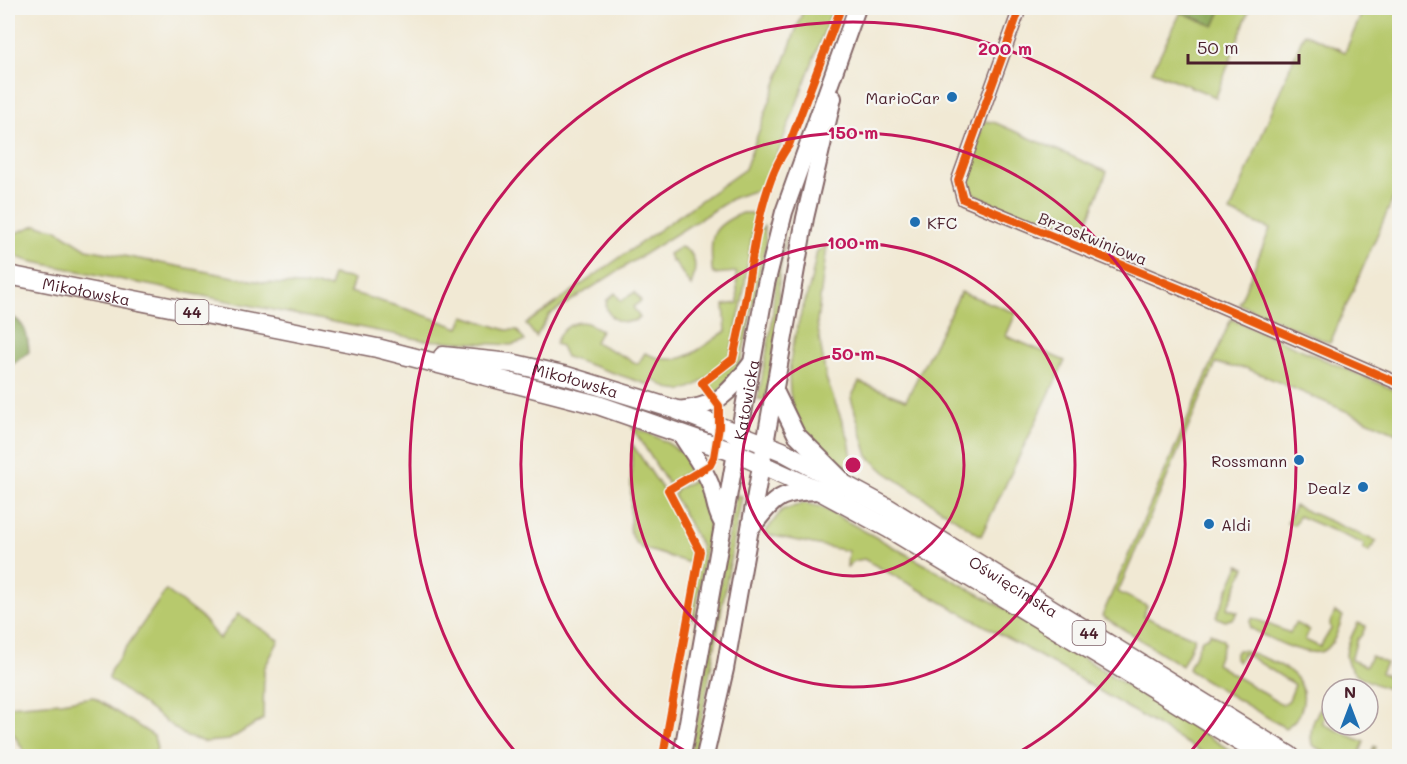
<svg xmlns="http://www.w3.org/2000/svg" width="1407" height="764" viewBox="0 0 1407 764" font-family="Mali,sans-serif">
	<rect width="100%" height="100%" fill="#f6f6f2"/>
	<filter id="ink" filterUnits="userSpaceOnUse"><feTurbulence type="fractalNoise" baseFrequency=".0167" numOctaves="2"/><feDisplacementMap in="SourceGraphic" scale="12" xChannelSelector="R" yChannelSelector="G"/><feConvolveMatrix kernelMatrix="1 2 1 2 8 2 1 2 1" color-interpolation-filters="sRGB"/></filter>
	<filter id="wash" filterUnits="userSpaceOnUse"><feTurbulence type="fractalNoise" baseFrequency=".008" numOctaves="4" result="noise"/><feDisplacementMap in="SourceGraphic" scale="24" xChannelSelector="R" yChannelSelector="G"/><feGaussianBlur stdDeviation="1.35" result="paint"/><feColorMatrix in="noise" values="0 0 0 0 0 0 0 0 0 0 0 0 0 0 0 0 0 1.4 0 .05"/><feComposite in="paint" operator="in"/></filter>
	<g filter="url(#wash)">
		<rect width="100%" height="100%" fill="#f1e9d4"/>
		<path fill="#b7c96d" stroke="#80744c" stroke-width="1.5" d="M804,8H833L765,187L733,198L550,314L536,337L526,324L745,169Z
			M1222,8H1250L1216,97L1152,71L1181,12L1214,26Z
			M1364,8H1399V185L1330,343L1239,304L1270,229L1230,212L1304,33L1345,52Z
			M985,121L996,123L1107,172L1081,239L996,205L968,190L962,179Z
			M742,213H751L755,216L742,302L730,358C715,370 694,394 673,390C666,388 659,383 652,379L649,385L566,357L561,346L555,344C559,331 573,319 587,323C592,325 597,328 601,330L595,342L638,364L645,353C681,370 697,350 726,331L724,305L738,303L736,272L714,274L712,271C711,236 708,228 742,213Z
			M36,225L56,229L87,249L266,283L331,287L332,275L354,279L350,292L410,310L459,328L464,316L506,330H517L525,341L511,345L423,340L44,264C34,262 11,259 8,247C7,243 8,239 8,236Z
			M764,226L766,244L742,356L738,367L716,395L709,383L710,380L735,362L738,354L759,232Z
			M785,238L779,276V320L765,400L758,399L772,323L775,277Z
			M827,246L817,322L826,378L849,440L854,471C845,465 835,460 826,454C770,413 790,347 808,292C812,279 814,265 817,251Z
			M680,247C699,252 696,271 691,286L674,261L672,262L669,254Z
			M635,292L641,301L633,307L640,318C627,325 611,323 606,307L607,300L615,293L621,301Z
			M961,292L1016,313L1006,336L1065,361L981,536L885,472L868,456L851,398L859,382L906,400Z
			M1231,319L1399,392V434L1246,368L1232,367L1216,363L1118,592L1147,606L1143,616L1195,638L1182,666L1102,616Z
			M632,427C656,435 674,445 693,463L689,471L668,484Z
			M632,444L665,493L696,553L693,564L642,548L635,542L630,531Z
			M701,476L709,507V530L695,614L688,624L701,546L674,496L676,490Z
			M736,495L742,496L695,756H690Z
			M805,503L821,507L1002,607L1230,750L1235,756H1208L1061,668L864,559L854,561L847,567L848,551L764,534L782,510Z
			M1295,506L1376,541L1373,547H1371L1369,552L1363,549L1364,544L1299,516L1294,525L1287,523Z
			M1239,565L1245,568L1227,608L1238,612L1234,618L1225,621L1216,617Z
			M166,590L202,618L219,639L238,614L279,640L264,669L263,719L229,740L205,742L187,737L109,679L110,671Z
			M1335,612L1343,616C1339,626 1335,644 1325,650C1310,660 1264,636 1250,628V620L1253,618L1290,633L1295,623L1309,630L1305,640L1320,647L1331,629L1330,623Z
			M1358,623L1366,626L1361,636L1357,639L1351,660L1366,666L1371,656L1386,663L1381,673L1399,681V693C1380,685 1340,677 1347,649C1349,640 1354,631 1358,623Z
			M1210,633L1223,640L1224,643L1216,664L1283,705L1289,700L1295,685L1244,653L1238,662L1235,659V655L1238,650H1244C1267,660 1308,669 1303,702C1302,713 1294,723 1285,728L1190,671L1189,668L1202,639L1209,636Z
			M93,697L154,736L157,749L153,756H27L8,725V706L61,702Z
			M1330,698H1332C1332,708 1322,713 1323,724L1364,742L1360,752L1370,756L1374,746L1376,747L1372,756H1331L1312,745C1308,726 1316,711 1330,698Z"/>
		<path fill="#91ad60" stroke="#6e6646" stroke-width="1.5" d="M1181,8H1222L1214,26L1181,12Z
			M8,315C25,321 28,335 29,352L13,364H8Z"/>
	</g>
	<g filter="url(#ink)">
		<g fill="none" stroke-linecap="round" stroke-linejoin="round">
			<g stroke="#846666" stroke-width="15">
				<path id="minor" d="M1020,8L958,180L963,199L1188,292L1400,384"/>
			</g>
			<g stroke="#846666" stroke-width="20">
				<g id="secondary">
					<path d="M775,391L796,434L841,479"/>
					<path d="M677,410C716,407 727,396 750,365"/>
					<path d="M680,433C691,451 704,467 711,486C715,499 715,510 722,522"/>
					<path d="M751,528C776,497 778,492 820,491"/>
					<path id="s1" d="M682,756L766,284L784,212L857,8"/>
					<path d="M705,756L725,669L805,218L833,98"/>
				</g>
			</g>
			<g stroke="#846666" stroke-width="21">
				<g id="primary">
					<path id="s2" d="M8,275L377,348L598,405L736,453L820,491L888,528L1119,667L1263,756"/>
					<path id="s3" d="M443,356L511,363L567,376L677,410L782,451L888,508L1290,756"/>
				</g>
			</g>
			<use href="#minor" stroke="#fff" stroke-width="12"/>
			<use href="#secondary" stroke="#fff" stroke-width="16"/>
			<use href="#primary" stroke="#fff" stroke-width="18"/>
			<path stroke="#4a1f2b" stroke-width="4.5" stroke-dasharray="9 4.5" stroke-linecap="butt" d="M8,740L18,756"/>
			<g stroke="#f6f6f2" stroke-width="11">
				<path id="cycleway" d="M1020,8L958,180L963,199L1188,292L1400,384
					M663,756L700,551L668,490L710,465L714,457L719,427V406L702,383L733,359C738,336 743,313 747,291C754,247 762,181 789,145L841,8"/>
			</g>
			<use href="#cycleway" stroke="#e8590c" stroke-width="8"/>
		</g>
	</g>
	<g fill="none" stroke="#c2185b" stroke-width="3">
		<circle cx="853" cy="465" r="111"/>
		<circle cx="853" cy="465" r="222"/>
		<path d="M692 755A332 332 0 1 1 1014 755"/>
		<path d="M519 756A443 443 0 1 1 1187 756"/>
	</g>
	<g fill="#1f6fb2" stroke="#f6f6f2" stroke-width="2">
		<circle cx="952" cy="97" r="6"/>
		<circle cx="915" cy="222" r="6"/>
		<circle cx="1299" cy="460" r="6"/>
		<circle cx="1363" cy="487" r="6"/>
		<circle cx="1209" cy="524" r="6"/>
	</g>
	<g text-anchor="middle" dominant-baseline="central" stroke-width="4.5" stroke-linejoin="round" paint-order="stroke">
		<g fill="#f6f6f2" stroke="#7e6067" stroke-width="1.5">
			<rect x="175.5" y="300" width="33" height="24" rx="4.5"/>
			<rect x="1072.5" y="621" width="33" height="24" rx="4.5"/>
		</g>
		<g font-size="15" font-weight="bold" fill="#4a1f2b">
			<text x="192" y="312">44</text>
			<text x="1089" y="633">44</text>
		</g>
		<g font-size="16" fill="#4a1f2b" stroke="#f6f6f2" text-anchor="end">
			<text x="940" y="97">MarioCar</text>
			<text x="927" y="222" text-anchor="start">KFC</text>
			<text x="1287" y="460">Rossmann</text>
			<text x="1351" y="487">Dealz</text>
			<text x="1221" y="524" text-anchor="start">Aldi</text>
		</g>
		<g font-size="16" fill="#4a1f2b" stroke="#f6f6f2">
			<text transform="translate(1093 238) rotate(22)">Brzoskwiniowa</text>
			<text stroke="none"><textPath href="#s2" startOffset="80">Mikołowska</textPath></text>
			<text stroke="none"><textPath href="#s3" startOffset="135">Mikołowska</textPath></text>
			<text stroke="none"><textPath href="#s1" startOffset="362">Katowicka</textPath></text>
			<text stroke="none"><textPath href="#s3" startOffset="622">Oświęcimska</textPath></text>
		</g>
	</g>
	<circle cx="853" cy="465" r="9" fill="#c2185b" stroke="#f6f6f2" stroke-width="3"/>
	<g font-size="18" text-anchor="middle" font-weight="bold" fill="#c2185b" stroke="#f6f6f2" stroke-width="4.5" stroke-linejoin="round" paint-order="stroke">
		<text x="1005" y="55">200 m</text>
		<text x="853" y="139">150 m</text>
		<text x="853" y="249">100 m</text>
		<text x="853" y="360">50 m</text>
	</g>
	<rect width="1407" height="764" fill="none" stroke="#f6f6f2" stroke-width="30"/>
	<g transform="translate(1350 707)"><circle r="28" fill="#f6f6f2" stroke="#b1a0a2" stroke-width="1.5"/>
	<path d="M0-4.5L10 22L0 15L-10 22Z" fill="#1f6fb2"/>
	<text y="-9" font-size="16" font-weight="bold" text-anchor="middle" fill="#4a1f2b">N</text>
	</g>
	<path d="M1188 54v9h111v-9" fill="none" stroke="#4a1f2b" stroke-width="3"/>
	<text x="1197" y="54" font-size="18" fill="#4a1f2b" stroke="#f6f6f2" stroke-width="4.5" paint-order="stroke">50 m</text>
</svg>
